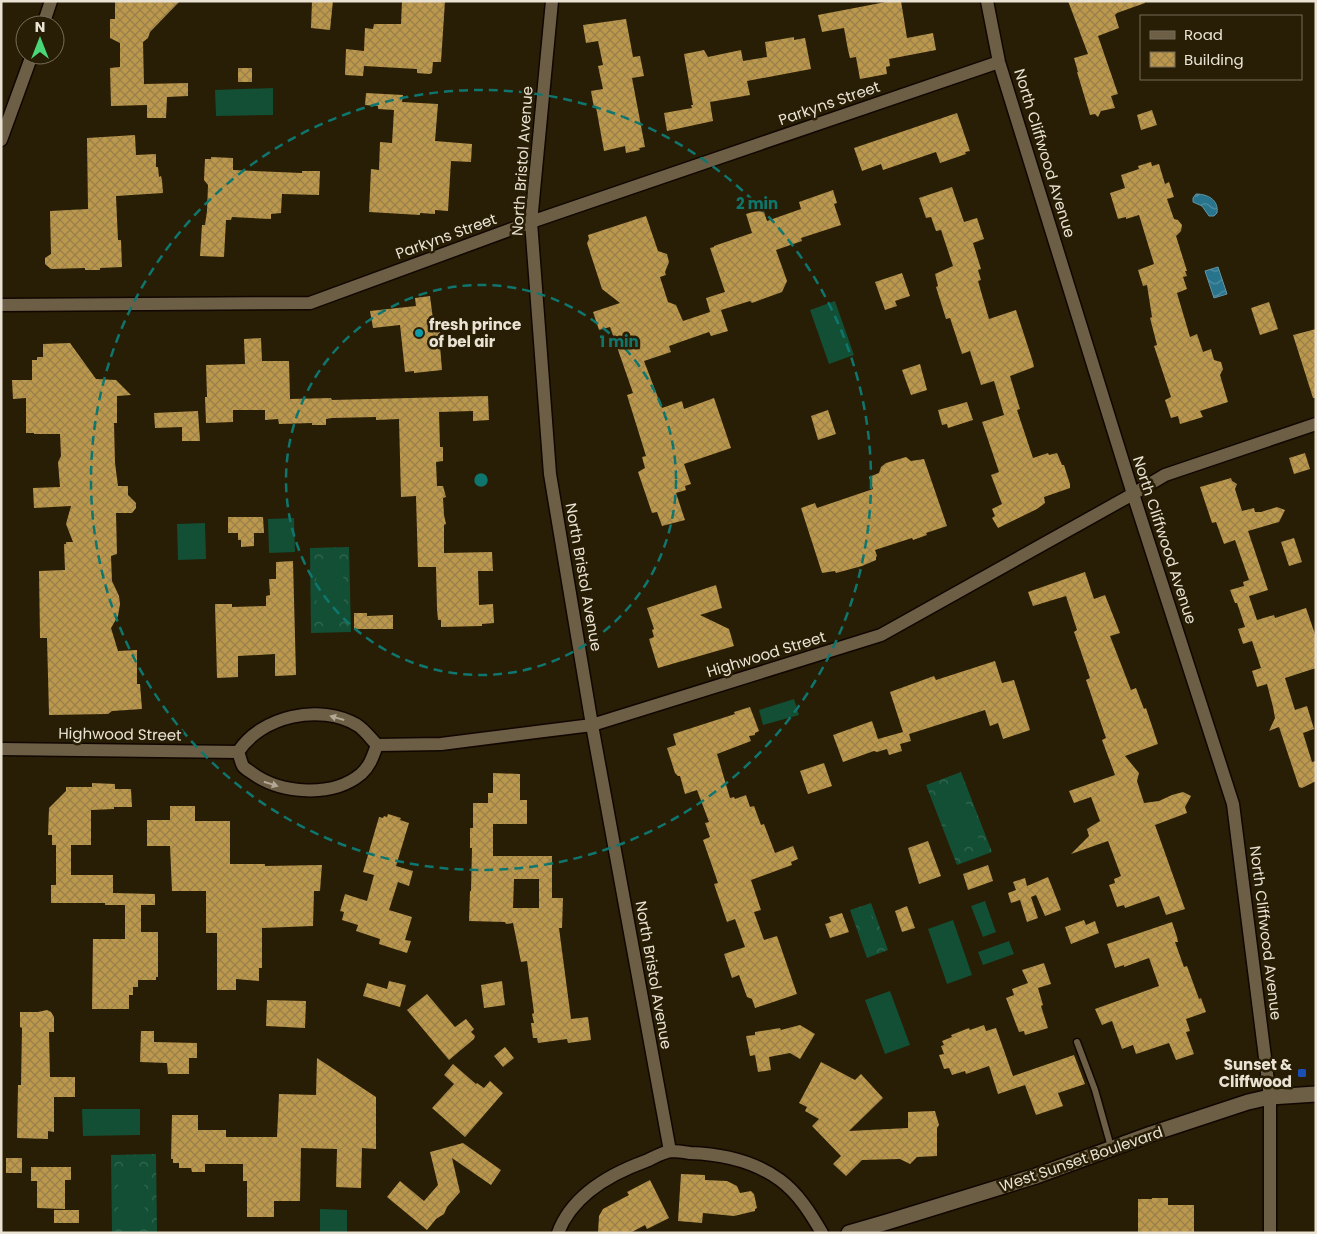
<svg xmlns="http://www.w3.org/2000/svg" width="1317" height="1234" viewBox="0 0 1317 1234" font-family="Poppins,sans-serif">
	<defs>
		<pattern id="forest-crowns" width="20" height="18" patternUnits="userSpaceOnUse" patternTransform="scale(1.25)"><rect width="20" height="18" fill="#124f35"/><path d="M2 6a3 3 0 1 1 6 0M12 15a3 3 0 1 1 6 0" fill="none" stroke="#356851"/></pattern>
		<pattern id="water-waves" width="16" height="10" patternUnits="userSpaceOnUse" patternTransform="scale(1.25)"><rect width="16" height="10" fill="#28748d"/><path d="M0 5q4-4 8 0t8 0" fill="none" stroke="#528ea1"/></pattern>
		<pattern id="building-cross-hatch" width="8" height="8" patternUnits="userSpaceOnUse" patternTransform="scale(1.25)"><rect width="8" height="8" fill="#bc984d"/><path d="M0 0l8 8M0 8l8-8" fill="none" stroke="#997f49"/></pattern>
	</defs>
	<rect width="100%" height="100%" fill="#281d05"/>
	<path fill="url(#forest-crowns)" d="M349,547L351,632L311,633L310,548Z
		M961,772L992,852L957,865L926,785Z
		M871,903L888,950L867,958L850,910Z
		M156,1154L157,1233H112L111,1155Z"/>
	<path fill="#124f35" d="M273,88V115L216,116L215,90Z
		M835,301L854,355L829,364L810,310Z
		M294,518L295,552L269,553L268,519Z
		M205,523L206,559L178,560L177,524Z
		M343,561L344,619L317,620L316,562Z
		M794,699L799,715L763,725L759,710Z
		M960,787L979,840L954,849L935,796Z
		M985,901L996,932L983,937L971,906Z
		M870,912L880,943L866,948L856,917Z
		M953,920L972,975L947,984L928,929Z
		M1009,941L1014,954L983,965L978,952Z
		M890,991L910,1045L885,1054L865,1000Z
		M140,1109V1135L83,1136L82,1109Z
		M118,1168H144L145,1226H118Z
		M320,1209L347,1210V1233H320Z"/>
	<path fill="url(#water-waves)" stroke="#6295a2" d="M1196,194C1208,194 1219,200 1217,213L1214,216H1209L1202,206L1193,202V198Z
		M1218,267L1227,294L1214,298L1205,271Z"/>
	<path fill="url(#building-cross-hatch)" fill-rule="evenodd" d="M115,1H180L150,32L148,38L143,42L144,84L188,83V96L167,97L166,118H147V105L111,106L110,68L120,67V43L110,38V19H115Z
		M312,1H333L330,30L311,28Z
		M402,1H445L441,62H433L432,73L429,74L417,73V69L364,66L363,76L345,75L346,49L364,51L365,28L373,29L374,24H401Z
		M891,1H901L907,38L933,33L936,50L889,59L890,66L886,67L887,74L860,79L856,57L850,58L848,50L844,28L822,32L818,15Z
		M1068,1H1144L1145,3L1117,13L1115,15L1119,28L1098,36L1118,94L1111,96L1115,108L1101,111L1098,117L1095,114L1090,115L1077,72H1078L1074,58L1088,54Z
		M626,19L633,57L640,56L644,76L632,78L645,147L639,148L640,150L626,153L625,146L604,151L596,107L594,108L591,91L603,89L598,66L603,65L598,41L586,43L583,25Z
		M794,37V40L805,38L811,69L747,81L750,95L710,102L713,121L667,131L664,113L692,108L691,105H693L684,54L704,50L708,57L741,50L743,61L767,57L765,42Z
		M238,68H252V82H238Z
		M366,93L403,95L402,102L438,104L435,141L472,144L471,162L451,161L448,211L435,210V214L420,213V215L369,212L371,169L379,170L380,142L392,143L394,110L378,109V106L365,105Z
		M1152,110L1157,125L1141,130L1137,115Z
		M957,113L970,151L965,152L966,154L940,163L936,152L883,170L881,164L862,171L854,148Z
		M135,135L136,155L156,154V167H158L159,177L161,176L162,180L163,193L116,196L118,240H121L122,267L100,268V270H85V268L51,269L45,264V258L51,254L50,211L88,209L87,138Z
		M211,157L233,158V170L302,173V171H320L319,195L282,194L281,213L271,214V219L232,217L231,220H226L224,257L200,256L202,225H205L207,211L208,185L204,180L205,159H211Z
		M1151,162L1152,166L1159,164L1165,184L1169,182L1174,197L1167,199L1174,219L1178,220L1182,225L1181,231L1176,236L1187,271H1185L1187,276L1183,277L1187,289L1177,293L1190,337L1197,334L1203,352L1211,349L1214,360L1221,362L1223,369L1220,375L1228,402L1200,411L1203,417L1180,424L1178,416L1171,418L1165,400L1171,397L1154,346L1157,345L1150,318L1152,317L1147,285L1143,286L1138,270L1154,264L1139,215L1126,219V217L1118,219L1110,193L1125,188L1121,175L1139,169L1138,166Z
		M952,187L964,222L977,218L984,239L973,243L981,269L978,270L981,280L978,281L989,319L1016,310L1033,362L1034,367L1010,376L1020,409L1017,410L1033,458L1048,453L1049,455L1057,453L1062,465H1064L1070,484V488L1044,497L1045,503L1037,509L998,528L992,518L995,516L992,509L1002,504L991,475L999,472L982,422L1004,415L994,381L981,385L970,351L962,354L950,318L946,319L936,287L938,286L935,274L953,266L941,230L936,231L931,217L926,218L919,198Z
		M833,190L837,203L834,204L841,225L801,238L802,241L776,250L787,281L782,292L752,303L750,301L721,310L728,331L711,336L709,332L683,341L669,346L671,352L644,361L662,408L682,401L684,409L714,398L731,448L684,464L691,484L685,486L686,490L676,493L685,520L662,526L657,512L652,513L638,472L645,468L642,457L646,456L627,395L633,393L610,327L599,330L593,312L620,303L602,289L587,243L589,239L588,235L646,216L658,251L667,254L669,262L665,272L666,275L660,277L668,302L676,305L683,321L710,312L706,298L725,292L710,248L714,247V246L752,233L746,214L763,209L767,221L801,209L799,202Z
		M902,273L910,296L895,301L897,306L885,310L875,282Z
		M430,296L433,319H436L437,330L445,337L444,342L440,346L442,370L414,373V371L405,372L400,325L373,328L370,311L416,306L415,298Z
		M1269,302L1278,329L1260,335L1251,308Z
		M1316,329V398H1313L1293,335Z
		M261,338L262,361H289L290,399L331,398L332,400L488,396L489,420L473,421V411L439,412L440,447H443V461L436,462L437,486H443L446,497L443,498L444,515L446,524L444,525V553L492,552L493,571H478L479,605L493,604L494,623L482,624V626L441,627V620H438L437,609L436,567H418L416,496L401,497L399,419L376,420V417L332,418L326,419V425H312V423L279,424L278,419L265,420V410H233V422L206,423L205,397H207L206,365L245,364L244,339Z
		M70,343L96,379L116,380L131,395L117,396V423H114L115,463L118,486H128V495L136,503V508L132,513H116L117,554L111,556L112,581L119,596L120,604L118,616L111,628L118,651L137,650V684H140L142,709L112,711L108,714L49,715L47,638H40L39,571L65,570L64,544H66V542H73L66,524L71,506L34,508L33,488L60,487L58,462L61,456L60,434H34V433H26V398L13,399L12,380H32V360H37V357H43V344Z
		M920,364L927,390L911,395L902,370Z
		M967,402L973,420L948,428L947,424L942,425L938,410Z
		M828,410L836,434L818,440L811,416Z
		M198,411L200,441H182V427L155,428L154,413Z
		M1305,453L1310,469L1294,474L1289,458Z
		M906,457L911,461L924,459L947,526L926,533L927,535L913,540L912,538L875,550L877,556L876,557V560L862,566L836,573L835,571L822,573L801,508L815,503L817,508L873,489L869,477L879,473L881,467L886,463Z
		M1231,478L1232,481L1237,484L1235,489L1242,511L1254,508L1255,512H1261L1277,507L1285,510L1279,522L1248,531L1268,590L1249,596L1257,620L1274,615L1275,618L1306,608L1316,637V668L1285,678L1295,710L1307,706L1314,729L1303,733L1312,762L1316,761V781L1302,788L1299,787L1279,727L1269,731L1275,718L1273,707L1267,684L1257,687L1252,671L1261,668L1252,641L1243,644L1238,629L1245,627L1237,603H1235L1230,590L1244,586L1243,582L1249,580L1235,540L1224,544L1216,522L1212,523L1200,487Z
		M228,517H263L264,533H254V546L241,547V540H238V533H228Z
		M1294,538L1302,562L1289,566L1281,542Z
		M293,561L296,675L275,676V654L238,656V677L217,678L215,604H232V607L266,606V596L270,595L269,579H276V562Z
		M1085,572L1094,599L1105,595L1120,633L1110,636L1131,690L1136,688L1144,709L1146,708L1158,744L1125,756L1139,773L1137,781L1144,803L1159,801L1172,795L1183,792L1191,796L1185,807L1187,813L1155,825L1185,909L1166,915L1159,896L1125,908L1124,905L1117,907L1109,885L1115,883L1114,879L1121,876L1108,841L1071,854L1089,836L1087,829L1100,821L1091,797L1074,803L1069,791L1115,775L1102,740L1106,738L1086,680L1090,678L1074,632L1077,630L1066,596L1033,606L1028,592Z
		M716,585L722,608L700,615L729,629L734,646L658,668L649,639L654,637L652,630L654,629L647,608Z
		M354,613H367V616L393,615V629H354Z
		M995,661L1002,683L1014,680L1030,730L1003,739L998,723L990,726L985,710L909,734L911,741L900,744L902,751L889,755L887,749L877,752L874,751L843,762L833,735L872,721L878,739L903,732L890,692L934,676L936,680Z
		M750,707L759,731L755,733V735L749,736L751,741L717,754L730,798L734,797L735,799L746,795L750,807L754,806L761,825L764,824L775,853L793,846L798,859L791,862L792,865L751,880L761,910L754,912L764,940L777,936L797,994L755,1008L752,999L747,997L739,975L732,978L724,954L745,947L735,919L727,922L714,884L718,883L703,840L710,837L705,823L709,822L697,790L685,794L680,776H678L675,773L667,748L676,745L673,734L735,714L734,712Z
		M824,763L832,786L808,794L800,771Z
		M493,773L520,774V800H527V824H493V856H552V898H563L562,928H559L571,1019L588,1017L591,1040L568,1043L567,1039L538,1043L537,1038H533L531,1023H534L532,1014L534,1013L527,961L521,962L513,923L506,924L505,922L469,921L470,891H471L472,848H470V828H473V803H488V793H493ZM514,879H539V908H513Z
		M92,783L115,784V789H131L132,807H114V809L91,810V845H71V875H113V893L155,894V905H141V932H158V977H156V980H138V987H133V995H129V1009H92L93,939H125V905H105V903H51V885H56V845H52V835H48L49,808L66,791V787H92Z
		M170,806H195V821H230V864H265V866L322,865L320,891H314L313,926L262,928V968H259V981L236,979V990H217V933H206V891H172L170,846H147V820H170Z
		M388,814L401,818L400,820L409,823L396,866L413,871L409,886L398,882L389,910L412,917L405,940L411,941L407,953L379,944L380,939L356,931L358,925L342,920L344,912L340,911L345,894L367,901L374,875L363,872L379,817L383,818L384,816L387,817Z
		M928,841L941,876L919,884L908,848Z
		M988,865L993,881L968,890L963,874Z
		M1048,877L1061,910L1045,916L1036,895L1031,897L1038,918L1027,922L1020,900L1011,903L1008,893L1016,890L1013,882L1025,878L1027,886Z
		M907,906L915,928L902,932L895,911Z
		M842,913L849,932L830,938L825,924L831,922L829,917Z
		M1084,920L1086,925L1095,921L1099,933L1071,944L1065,927Z
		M1172,922L1177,937L1178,942H1175L1184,967L1187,966L1199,999L1201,998L1206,1012L1186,1019L1190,1031L1186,1032L1194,1054L1176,1060L1169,1043L1136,1054L1133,1045L1122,1049L1112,1021L1102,1025L1095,1009L1159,986L1149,958L1124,967V965L1115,968L1107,944Z
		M1044,963L1051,984L1038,988L1043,1005L1041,1006L1048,1028L1025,1035L1024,1031L1019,1032L1006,998L1014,995L1012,989L1028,983L1022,970Z
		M389,981L406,985L400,1007L363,996L367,983L387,989Z
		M502,981L505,1005L484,1008L481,985Z
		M427,994L455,1027L466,1019L474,1029L471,1032L475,1036L474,1039L449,1060L407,1010Z
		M267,1000L306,1001L305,1028L266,1026Z
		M47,1010L51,1012L54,1017V1032H49L50,1077H75V1097H54V1132L48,1131V1139L17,1138L18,1085H21L22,1028L20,1027V1012H38Z
		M800,1025L815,1034L800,1059L790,1053L769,1057L771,1070L758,1072L755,1055L750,1056L746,1036L755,1035V1032L780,1028L781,1030Z
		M984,1025L986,1031L996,1028L1013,1076L1074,1055L1085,1084L1058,1093L1063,1106L1036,1115L1025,1085L998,1094L989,1066L966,1074L965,1071L952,1075L949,1068L944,1069L939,1055L944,1054L941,1046L944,1045L942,1041L952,1037L951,1035L969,1028L970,1030Z
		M141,1031H154V1042L197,1043V1058H189V1074H168L167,1063L140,1062Z
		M505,1047L514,1058L503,1067L494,1056Z
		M317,1058L376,1097V1149L362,1148L361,1188L336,1187L337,1149L301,1148L300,1201H274V1217H247V1181H243V1164H205V1172H192L191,1168H179V1163H173V1159H171L172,1115H198V1130H226V1137H277L279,1094L316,1095Z
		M821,1062L855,1080L861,1074L883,1098L849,1131L908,1128V1112L935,1111L939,1125L937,1128V1156L917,1157L910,1164L900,1159L862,1160L846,1176L833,1164L841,1156L812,1126L819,1119L805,1111L807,1107L799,1103Z
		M453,1064L476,1084L477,1083L484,1088L490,1081L503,1093L465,1137L432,1108L454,1084L444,1075Z
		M463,1143L501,1170L491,1185L452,1158L460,1192L447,1207L444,1214L436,1219L427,1230L387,1197L400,1181L424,1201L438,1185L430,1152Z
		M6,1158H22V1173H6Z
		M31,1167H71V1180H65V1209L37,1208V1181H31Z
		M681,1174L705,1175V1180L727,1181L737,1186L740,1193L751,1191L754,1194L757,1208L755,1209V1211L734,1216L703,1213L702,1223L678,1221Z
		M650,1180L669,1218L647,1229L645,1225L630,1233H598L599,1216L603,1209L629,1195L627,1192Z
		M1152,1198H1168V1205H1194V1233H1138V1199H1152Z
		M54,1210H79V1223H54Z"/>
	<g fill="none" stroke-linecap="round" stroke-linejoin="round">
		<g stroke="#110700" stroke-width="9">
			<path id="service" d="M1077,1042L1095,1090L1111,1147"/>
		</g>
		<g stroke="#110700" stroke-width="15">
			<path id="minor" d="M552,1L531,222L550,474L592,725L670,1151
				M987,1L999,62L1133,494L1233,804L1270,1097V1233
				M43,25L51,1
				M1,140L32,55
				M1,305L310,303L531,222L999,62
				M1,749L238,752
				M238,752C261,716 320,703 357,725C365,730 371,739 377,745L441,744L592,725L881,635L1133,494L1165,475L1316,424
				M238,752C240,756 241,763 243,766C245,769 250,771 252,773C281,794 332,798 361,774C370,766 373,756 377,745
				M558,1233C572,1195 610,1174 646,1161C653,1158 663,1152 671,1151C677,1151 684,1152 690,1153C720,1154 754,1161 780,1180C798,1193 811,1214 822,1233"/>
		</g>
		<g stroke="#110700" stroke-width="18">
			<path id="secondary" d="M849,1233L887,1222L1036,1176L1151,1134L1248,1102L1270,1097L1316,1094"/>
		</g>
		<use href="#service" stroke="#6d5f46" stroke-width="6"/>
		<use href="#minor" stroke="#6d5f46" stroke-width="12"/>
		<use href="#secondary" stroke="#6d5f46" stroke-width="15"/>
	</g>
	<defs><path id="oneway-solid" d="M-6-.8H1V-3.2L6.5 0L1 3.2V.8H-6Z" transform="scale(1.25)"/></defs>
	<g fill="#b2a894">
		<use href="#oneway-solid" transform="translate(337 718) rotate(-164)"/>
		<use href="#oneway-solid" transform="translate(271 784) rotate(18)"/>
	</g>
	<g fill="none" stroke="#0f766e" stroke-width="2.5" stroke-dasharray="9 6">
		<circle cx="481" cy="480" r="195"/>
		<circle cx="481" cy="480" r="390"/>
	</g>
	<circle fill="#0f9aa8" stroke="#281d05" stroke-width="2" cx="419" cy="333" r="5"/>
	<rect fill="#1a4fb4" stroke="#281d05" stroke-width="2" x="1297" y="1068" width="10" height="10" rx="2.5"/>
	<g text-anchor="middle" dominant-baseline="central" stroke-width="5" stroke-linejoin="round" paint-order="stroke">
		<g font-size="15" fill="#eae3d4" stroke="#281d05">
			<text transform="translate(829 103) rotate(-19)">Parkyns Street</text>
			<text transform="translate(1045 153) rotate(73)">North Cliffwood Avenue</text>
			<text transform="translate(522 161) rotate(-86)">North Bristol Avenue</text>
			<text transform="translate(446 236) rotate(-20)">Parkyns Street</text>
			<text transform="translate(1165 540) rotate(72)">North Cliffwood Avenue</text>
			<text transform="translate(584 577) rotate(80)">North Bristol Avenue</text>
			<text transform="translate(766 654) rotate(-17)">Highwood Street</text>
			<text transform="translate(120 734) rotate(1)">Highwood Street</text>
			<text transform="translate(1266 933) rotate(83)">North Cliffwood Avenue</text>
			<text transform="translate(654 975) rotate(80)">North Bristol Avenue</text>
			<text transform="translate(1081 1159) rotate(-19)">West Sunset Boulevard</text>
		</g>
		<g font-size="15" font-weight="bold" fill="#eae3d4" stroke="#281d05" text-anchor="start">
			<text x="429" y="324">fresh prince<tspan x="429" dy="17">of bel air</tspan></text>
			<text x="1292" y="1064" text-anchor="end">Sunset &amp;<tspan x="1292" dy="17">Cliffwood</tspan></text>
		</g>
	</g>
	<circle cx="481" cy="480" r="8" fill="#0f766e" stroke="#281d05" stroke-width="2.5"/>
	<g font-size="15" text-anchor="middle" font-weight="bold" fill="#0f766e" stroke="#281d05" stroke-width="5" stroke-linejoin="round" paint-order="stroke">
		<text x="757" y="209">2 min</text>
		<text x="619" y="347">1 min</text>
	</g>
	<rect width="1317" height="1234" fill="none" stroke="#eae3d4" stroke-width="5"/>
	<rect x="1140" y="15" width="162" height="65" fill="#281d05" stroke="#766c58"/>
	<rect x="1150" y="31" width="25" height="8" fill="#6d5f46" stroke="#766c58"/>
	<text x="1184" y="40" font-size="15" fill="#eae3d4">Road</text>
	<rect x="1150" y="52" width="25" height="15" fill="url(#building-cross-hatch)" stroke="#766c58"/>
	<text x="1184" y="65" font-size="15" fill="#eae3d4">Building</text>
	<g transform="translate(40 40)"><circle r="24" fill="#281d05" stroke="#766c58"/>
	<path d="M0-4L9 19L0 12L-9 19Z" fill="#49d778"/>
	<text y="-8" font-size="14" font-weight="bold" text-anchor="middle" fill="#eae3d4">N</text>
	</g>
</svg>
